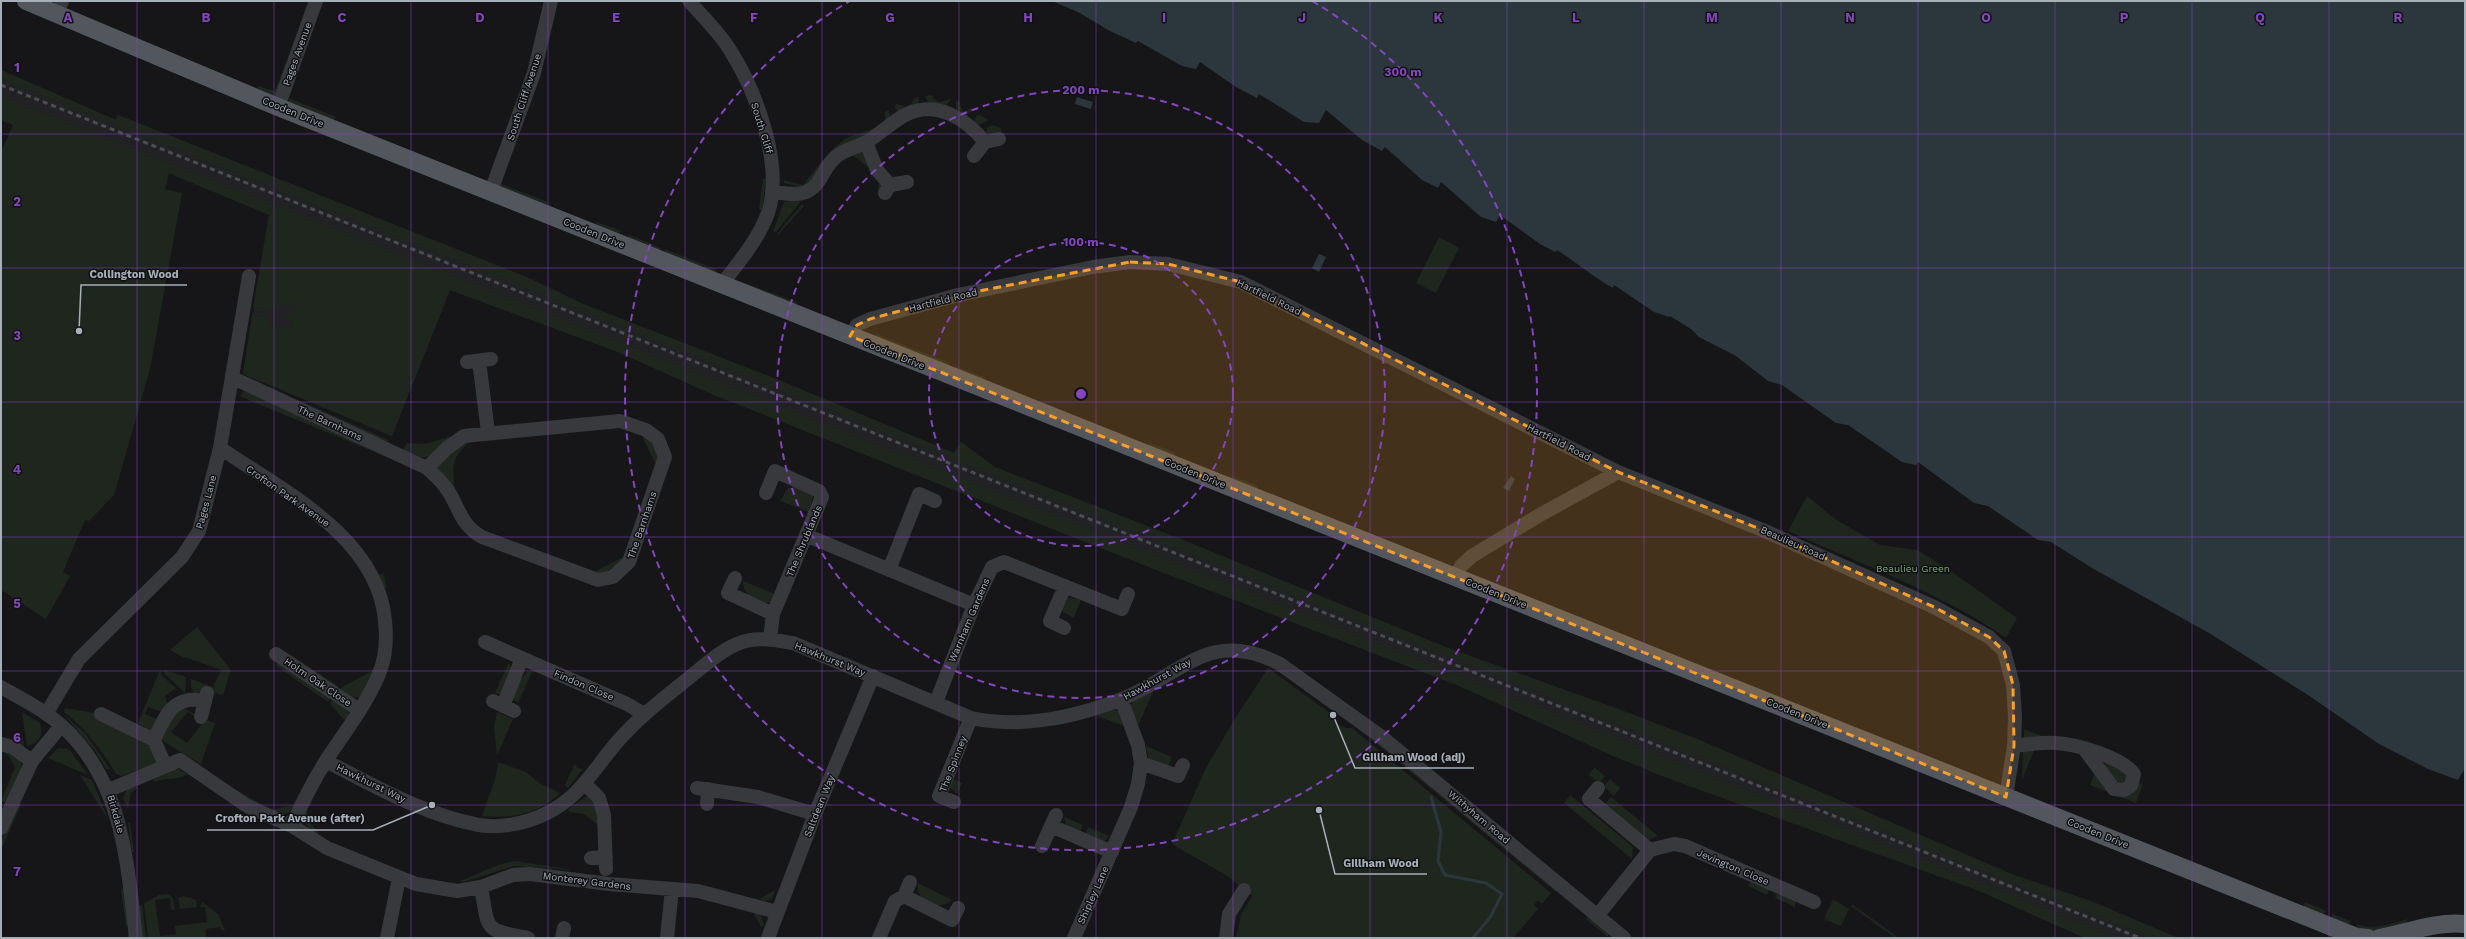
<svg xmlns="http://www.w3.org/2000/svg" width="2466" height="939" viewBox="0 0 2466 939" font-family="'Work Sans',sans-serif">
	<rect width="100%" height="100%" fill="#161618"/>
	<path fill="#222225" d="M1,70L116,120L118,115L451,247L531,279L581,303L779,380L954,453L961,442L995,467L1178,538L1448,648L1621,710L1697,739L2014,875L2091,901L2178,938H2085L1977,890L1659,775L1459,686L1164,573L714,395L618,352L450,290L392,436L243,374L269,215L168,173L99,159L1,120Z"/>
	<path fill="#1e261e" d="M301,23L276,92L273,96L258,89V86L275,91Z
		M1,70L116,120L118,115L451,247L531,279L581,303L779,380L954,453L961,442L995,467L1178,538L1448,648L1621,710L1697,739L2014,875L2091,901L2178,938H2152L1,79Z
		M295,80L289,98L336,117L334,120L289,102L288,97Z
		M931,95L938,102L951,99L945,107L929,105L925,96Z
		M1,96L2118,938H2085L1977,890L1678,782L1613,756L1459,686L1164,573L714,395L618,352L450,290L392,436L243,374L252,314L270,317V326L290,329L291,322L285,321L286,313L289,315L296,305L291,302L286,310L287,304L281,303L280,309L272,308V311L253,308L269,215L169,173L165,189L182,193L150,369L131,436L114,495L89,521L85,520L63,572L70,576L46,619L1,590V152L13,125L1,120Z
		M919,97L918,107L900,114L894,106L897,104L906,107L911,104L914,98Z
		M956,101L960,102L962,111H967L970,108L973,110L965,116L956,111Z
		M889,110L891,120L804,188L784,183L783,180L803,185C816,169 829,149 847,138C861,131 875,131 885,120V112Z
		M977,114L989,120L978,125L974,122Z
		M992,125L1001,128L1002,132L998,133V135H986L987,128Z
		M864,149L882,182L880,192L878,190L879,183L868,167L851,154Z
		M763,179H766L762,210L759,209Z
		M501,184L548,202L546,205L501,187Z
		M798,200L800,202L776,232L773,231L784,202Z
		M802,204L804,206L778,235L777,234Z
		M597,222L621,231L619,235L597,226Z
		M629,235L661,248L659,251L629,239Z
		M1439,237L1459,248L1436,293L1416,283Z
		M665,249L715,269L717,274L665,253Z
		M739,281L797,302L796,307L738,283Z
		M876,334L950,363L947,366L874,337Z
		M955,366L986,378L983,380L955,369Z
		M244,391L251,392L394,460L239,396Z
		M300,401L389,440L386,444Z
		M641,434L654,441L660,456L656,465Z
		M449,437V440C427,459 430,462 402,451L407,443L425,444Z
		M475,439C451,454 451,467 456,493L438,471V463L462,442Z
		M1150,443L1176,453L1173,456L1148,447Z
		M1232,476L1258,486L1257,490L1231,479Z
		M798,486L814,494L809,512L780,501L788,488Z
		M1807,496L1835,519L1880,545L1917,550L1945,567L2017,618L2006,638C1944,594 1858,563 1788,531Z
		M625,556L618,569L598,576L594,572Z
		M383,573L387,587L384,588L379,575Z
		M743,581L775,594L772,602C758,606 742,595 743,581Z
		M1067,598L1081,599L1074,618L1063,612L1062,607Z
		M197,627L231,670L223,695L206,691L194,694L191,687V679L213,687L221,670L185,657L184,658L170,650Z
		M288,653L338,686L336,689L290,658Z
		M509,662L511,671L501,695L495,693Z
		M282,663L332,696L328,702L275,665Z
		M1268,668L1330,713L1331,719L1345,728H1352L1551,893L1542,904L1538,900L1534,905L1538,909L1513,938H1236L1241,915L1252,896L1229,877L1172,844L1206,768L1234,720Z
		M376,669L362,697L350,698L339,691L342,687Z
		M160,670L162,676L176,688L165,696L168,706L163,712L148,707L145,714L159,720L152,733L138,723Z
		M164,670L186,677L185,693L165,674Z
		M527,672H532L518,703L512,699L520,680Z
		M1154,690L1137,728L1131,706L1133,702Z
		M334,698L346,706L349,714L347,721C339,717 337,710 330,704Z
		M182,707L198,716L197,718L188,712L171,732L187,743L205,720L215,723L201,764L161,740L168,724Z
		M65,708L95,713L150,744L157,763L122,776L116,774C102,750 86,729 64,712Z
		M1110,708C1121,710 1124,718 1129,728L1097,716L1098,711Z
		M22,712L40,723C44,735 39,743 27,746Z
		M497,712L513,719L497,755L494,727Z
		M63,714L85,733L110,769H106L95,751Z
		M1355,726L1360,727L1557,889L1556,892Z
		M2024,729L2042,736L2041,738L2024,741Z
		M22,733L24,746L23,748L11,742Z
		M1146,746L1172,757L1168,766L1149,760Z
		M1,747C6,750 13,753 18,756C29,766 11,792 6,802L1,801L15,767L9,756L1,751Z
		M58,748L69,749L88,775L48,758Z
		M2035,748L2022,780L2023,750Z
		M498,762L526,772L539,783L560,793C539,814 511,819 482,816C487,798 497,781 498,762Z
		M575,763L577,768L583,769L568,788L565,785Z
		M2106,763L2126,769L2130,779L2119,785L2103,765Z
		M1594,767L1605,776L1599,783L1589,775Z
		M177,768L187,774C178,781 165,777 155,782L150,775Z
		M2095,772L2108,792L2090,785Z
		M80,775L92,780L109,821Z
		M951,778L962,783L957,794L950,787Z
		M1610,779L1620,788L1614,796L1604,787Z
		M2137,783L2143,784L2136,803L2117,796Z
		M135,784L137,788L131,793L128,809L123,798L127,789Z
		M226,784L272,810L292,805L303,787L305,788C298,802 295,812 279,816L225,788Z
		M1570,795L1633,847L1632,859L1564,803Z
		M585,797H590L594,801L597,811L599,826L584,814L569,812L568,809Z
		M1611,797L1658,836L1646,841L1604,805Z
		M18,803L21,805L1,850V841Z
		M304,811L307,812L310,822L319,834C307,830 303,824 304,811Z
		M1064,817L1083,825L1080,833L1066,826Z
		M130,822L134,852H132L128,823Z
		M1088,827L1109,836L1104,842L1085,835Z
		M515,861L574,870L514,866L463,882L460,881C479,874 495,864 515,861Z
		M1751,880L1770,888L1767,895L1748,886Z
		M918,883L952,900C939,912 915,901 918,883Z
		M124,888L129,924L126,926L121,890Z
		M775,890L772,899L761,902V898Z
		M1778,892L1795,901V907L1775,898Z
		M168,894L173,898L175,910H171L170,898L155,900L160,936L176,934L175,926L207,922L205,907H200L202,902L218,914L225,930H221L220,927L206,929V938H148L144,903L159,895Z
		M184,896L196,900L197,907L180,909L178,898Z
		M1833,899L1849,909L1841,926L1824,919Z
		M2305,902L2326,911L2323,915L2304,907Z
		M142,904L146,938H142L139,906Z
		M1852,904L1899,938H1895L1851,906Z
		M756,911L761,915L764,926L761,927L754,914Z
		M2332,914L2351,921L2348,925L2332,918Z
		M1589,916L1609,933L1608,937L1586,919Z
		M2408,919L2405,925L2375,931L2357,929V924C2374,931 2391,923 2408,919Z"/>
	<path fill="#2b373d" d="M1052,1H2465V768L2458,780L2428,769L2379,744L2308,695L2209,633L2092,568L2051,542L2038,540L1988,506L1974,503L1918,462L1916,465L1902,462L1848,425L1836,423L1782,385L1768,381L1736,356L1699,337L1691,329L1670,316L1669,317L1654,312L1614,285L1613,288C1593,277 1576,262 1557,250L1555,252L1540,244L1500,215L1496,222L1481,217L1441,182L1438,188L1422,180L1385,147L1382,151L1362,140L1326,110L1319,123L1304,122L1259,94L1257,98L1236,87L1200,62L1196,69L1182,66L1138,41L1136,43L1110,31L1078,12Z
		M1077,97L1093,102L1091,109L1075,104Z
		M1319,254L1326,257L1319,272L1312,268Z
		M1511,476L1515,479L1509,491L1503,488Z"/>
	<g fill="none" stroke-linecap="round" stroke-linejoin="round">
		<path stroke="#2b373d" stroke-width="3" d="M1431,797L1441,832L1438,861L1445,875L1486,883L1502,894L1491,916L1473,938"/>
		<path stroke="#37393d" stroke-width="14" d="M689,1C703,17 719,32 730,50C756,91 784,165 768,213C758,240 739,262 722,284
			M57,14L62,1
			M278,107L316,1
			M866,142L877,170L890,185
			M974,156L985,142L999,139
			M491,191L534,73L551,1
			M772,192C783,193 796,196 806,192C820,186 822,172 831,162C841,149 855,149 868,141C881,133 892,122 905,115C936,99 966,119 985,142
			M885,193L890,185L907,182
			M850,336L857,325L870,319L958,295L1093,267L1130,262L1168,264L1241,282L1618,472L1765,531L1934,607L1989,637L2004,651L2013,685L2015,717L2014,746L2006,797
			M479,361L488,432
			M467,362L491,359
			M233,378L427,468C433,474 441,480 446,488C460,507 459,524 482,537L598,580L613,577L629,562L665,457L658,439L646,430L620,421L464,436L447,448L427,468
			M220,448C283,491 378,537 385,621C387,639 386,657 379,674C366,705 345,732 327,759C313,781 302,803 292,826
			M766,493L775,471L819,491L822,497L773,614L770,639
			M808,536L974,605
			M889,570L919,494L935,501
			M1455,577L1461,566L1472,556L1538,516L1618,472
			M735,578L728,593L773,614
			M1064,628L1050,621L1065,586
			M485,642L627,704L644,714
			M276,654L359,710
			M1,687C22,699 44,710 62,726C123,781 127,862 136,938
			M493,701L514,711
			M936,702L974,605L992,567L1004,562L1122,609L1128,594
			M503,706L522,658
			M46,714L79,659L182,557L199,531L220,448L249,276
			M101,714L154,740L165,765
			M201,717L207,693
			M154,740C166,714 174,694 205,701
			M1,744L12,747L32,761
			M2014,746C2028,744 2042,742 2056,743C2077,744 2123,758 2134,774L2131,786L2124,790L2114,789L2085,750
			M326,761C374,786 425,815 479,825C511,830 547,818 571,797C589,781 602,759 618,741C639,717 665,697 690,677C704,666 720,651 737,644C755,636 774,640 793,643L971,718C1022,729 1073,718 1122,699C1182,675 1209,627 1280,664L1383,738L1624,938
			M1141,763L1178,776L1183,765
			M584,783L599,798L604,815L606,869
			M697,788L758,797L815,814
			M1598,788L1589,799L1650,850
			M109,790L180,760L247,806L292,826L327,848L416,884L457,891L481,887L513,875L530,874L609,884L698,891L777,912
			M954,802L939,796L971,718
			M707,804L708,789
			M1051,826L1112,852
			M1,828L32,761L61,726
			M1042,846L1056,815
			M591,858L606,857
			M481,887C489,932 483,929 528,938
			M904,896L910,882
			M1597,916L1650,850L1674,844L1685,846L1814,902
			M387,938L399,878
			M562,938L564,928
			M667,938L672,889
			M768,938L815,814L873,676
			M879,938L895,901L904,896L952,920L958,908
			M1074,938L1131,807L1138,784L1141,763L1138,745L1121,699
			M1226,938L1229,914L1244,890"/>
		<path stroke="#53565d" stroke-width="18" d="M26,1L278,107L2357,937L2368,938
			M2379,938C2407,933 2436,921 2465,924"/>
		<path stroke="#4a4d52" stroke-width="3" stroke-dasharray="5 4" stroke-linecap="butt" d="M1,85L2140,938"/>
	</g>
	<path fill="#fc9e2a" fill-opacity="0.2" stroke="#fc9e2a" stroke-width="3" stroke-dasharray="8 5" stroke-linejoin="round" d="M1130,262L1168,264L1241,282L1618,472L1765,531L1934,607L1989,637L2004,651L2013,685L2014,746L2006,797L850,336L857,325L870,319L958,295Z"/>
	<path fill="none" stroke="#8446be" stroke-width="1" stroke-opacity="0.55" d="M137,1V938M274,1V938M411,1V938M548,1V938M685,1V938M822,1V938M959,1V938M1096,1V938M1233,1V938M1370,1V938M1507,1V938M1644,1V938M1781,1V938M1918,1V938M2055,1V938M2192,1V938M2329,1V938M1,134H2465M1,268H2465M1,402H2465M1,537H2465M1,671H2465M1,805H2465"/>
	<g fill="none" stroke="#8446be" stroke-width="2" stroke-dasharray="7 5">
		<circle cx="1081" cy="394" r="152"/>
		<circle cx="1081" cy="394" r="304"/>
		<path d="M1312 1A456 456 0 1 1 850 1"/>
	</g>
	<g text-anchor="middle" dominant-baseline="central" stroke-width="3" stroke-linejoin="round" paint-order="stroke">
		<g font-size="10" fill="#a7afb9" stroke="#111113">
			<text transform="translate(297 54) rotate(-70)">Pages Avenue</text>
			<text transform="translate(524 97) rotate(-72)">South Cliff Avenue</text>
			<text transform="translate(293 112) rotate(22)">Cooden Drive</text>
			<text transform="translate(762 128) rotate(73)">South Cliff</text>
			<text transform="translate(594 233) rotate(22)">Cooden Drive</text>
			<text transform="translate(1269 297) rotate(26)">Hartfield Road</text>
			<text transform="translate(943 300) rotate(-14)">Hartfield Road</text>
			<text transform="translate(894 354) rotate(22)">Cooden Drive</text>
			<text transform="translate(330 423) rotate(25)">The Barnhams</text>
			<text transform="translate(1559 442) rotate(27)">Hartfield Road</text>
			<text transform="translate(1195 473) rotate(22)">Cooden Drive</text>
			<text transform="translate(288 496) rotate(35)">Crofton Park Avenue</text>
			<text transform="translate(206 502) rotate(-75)">Pages Lane</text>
			<text transform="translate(642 525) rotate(-71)">The Barnhams</text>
			<text transform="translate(804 541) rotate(-67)">The Shrublands</text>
			<text transform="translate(1793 543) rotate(24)">Beaulieu Road</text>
			<text transform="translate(1496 593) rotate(22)">Cooden Drive</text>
			<text transform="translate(969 620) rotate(-67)">Warnham Gardens</text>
			<text transform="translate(830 659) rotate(22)">Hawkhurst Way</text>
			<text transform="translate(1157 679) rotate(-29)">Hawkhurst Way</text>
			<text transform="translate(318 682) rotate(34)">Holm Oak Close</text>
			<text transform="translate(584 685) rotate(23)">Findon Close</text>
			<text transform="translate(1797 713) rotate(22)">Cooden Drive</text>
			<text transform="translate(953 764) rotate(-69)">The Spinney</text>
			<text transform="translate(371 783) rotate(26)">Hawkhurst Way</text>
			<text transform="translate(819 806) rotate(-68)">Saltdean Way</text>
			<text transform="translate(116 814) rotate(74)">Birkdale</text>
			<text transform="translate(1479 817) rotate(40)">Withyham Road</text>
			<text transform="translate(2098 833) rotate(22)">Cooden Drive</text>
			<text transform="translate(1733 867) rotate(23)">Jevington Close</text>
			<text transform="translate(587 881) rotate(7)">Monterey Gardens</text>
			<text transform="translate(1093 895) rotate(-66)">Shipley Lane</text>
		</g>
		<g font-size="10" fill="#7fa57d" stroke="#111113">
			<text x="1913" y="568">Beaulieu Green</text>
		</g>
	</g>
	<g font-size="13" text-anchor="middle" font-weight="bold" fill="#8446be" stroke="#111113" stroke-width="3" stroke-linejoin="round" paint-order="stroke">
		<text x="68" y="22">A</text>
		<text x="206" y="22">B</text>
		<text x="342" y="22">C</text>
		<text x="480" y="22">D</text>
		<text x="616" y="22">E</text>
		<text x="754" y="22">F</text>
		<text x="890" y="22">G</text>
		<text x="1028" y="22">H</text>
		<text x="1164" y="22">I</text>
		<text x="1302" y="22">J</text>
		<text x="1438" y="22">K</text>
		<text x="1576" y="22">L</text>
		<text x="1712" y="22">M</text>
		<text x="1850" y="22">N</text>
		<text x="1986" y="22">O</text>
		<text x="2124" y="22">P</text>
		<text x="2260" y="22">Q</text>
		<text x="2398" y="22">R</text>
		<text x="17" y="72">1</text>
		<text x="17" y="206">2</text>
		<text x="17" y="340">3</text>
		<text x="17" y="474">4</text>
		<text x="17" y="608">5</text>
		<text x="17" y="742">6</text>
		<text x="17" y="876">7</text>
	</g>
	<circle cx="1081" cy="394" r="6" fill="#8446be" stroke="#111113" stroke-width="2"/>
	<g font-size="12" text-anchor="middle" font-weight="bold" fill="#8446be" stroke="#111113" stroke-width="3" stroke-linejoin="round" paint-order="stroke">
		<text x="1403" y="76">300 m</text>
		<text x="1081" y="94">200 m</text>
		<text x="1081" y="246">100 m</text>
	</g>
	<path fill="none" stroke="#a7afb9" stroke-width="1.5" d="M79 331L81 285H187M1333 715L1355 768H1474M432 805L373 830H207M1319 810L1335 874H1427"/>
	<g fill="#a7afb9" stroke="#111113" stroke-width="1.5">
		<circle cx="79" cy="331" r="4"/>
		<circle cx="1333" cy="715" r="4"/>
		<circle cx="432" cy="805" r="4"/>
		<circle cx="1319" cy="810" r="4"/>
	</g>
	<g font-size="11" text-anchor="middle" font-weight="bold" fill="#a7afb9" stroke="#111113" stroke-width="3" stroke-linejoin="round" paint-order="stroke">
		<text x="134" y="278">Collington Wood</text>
		<text x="1414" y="761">Gillham Wood (adj)</text>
		<text x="290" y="822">Crofton Park Avenue (after)</text>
		<text x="1381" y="867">Gillham Wood</text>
	</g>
	<rect width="2466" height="939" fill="none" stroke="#a7afb9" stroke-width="4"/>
</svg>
